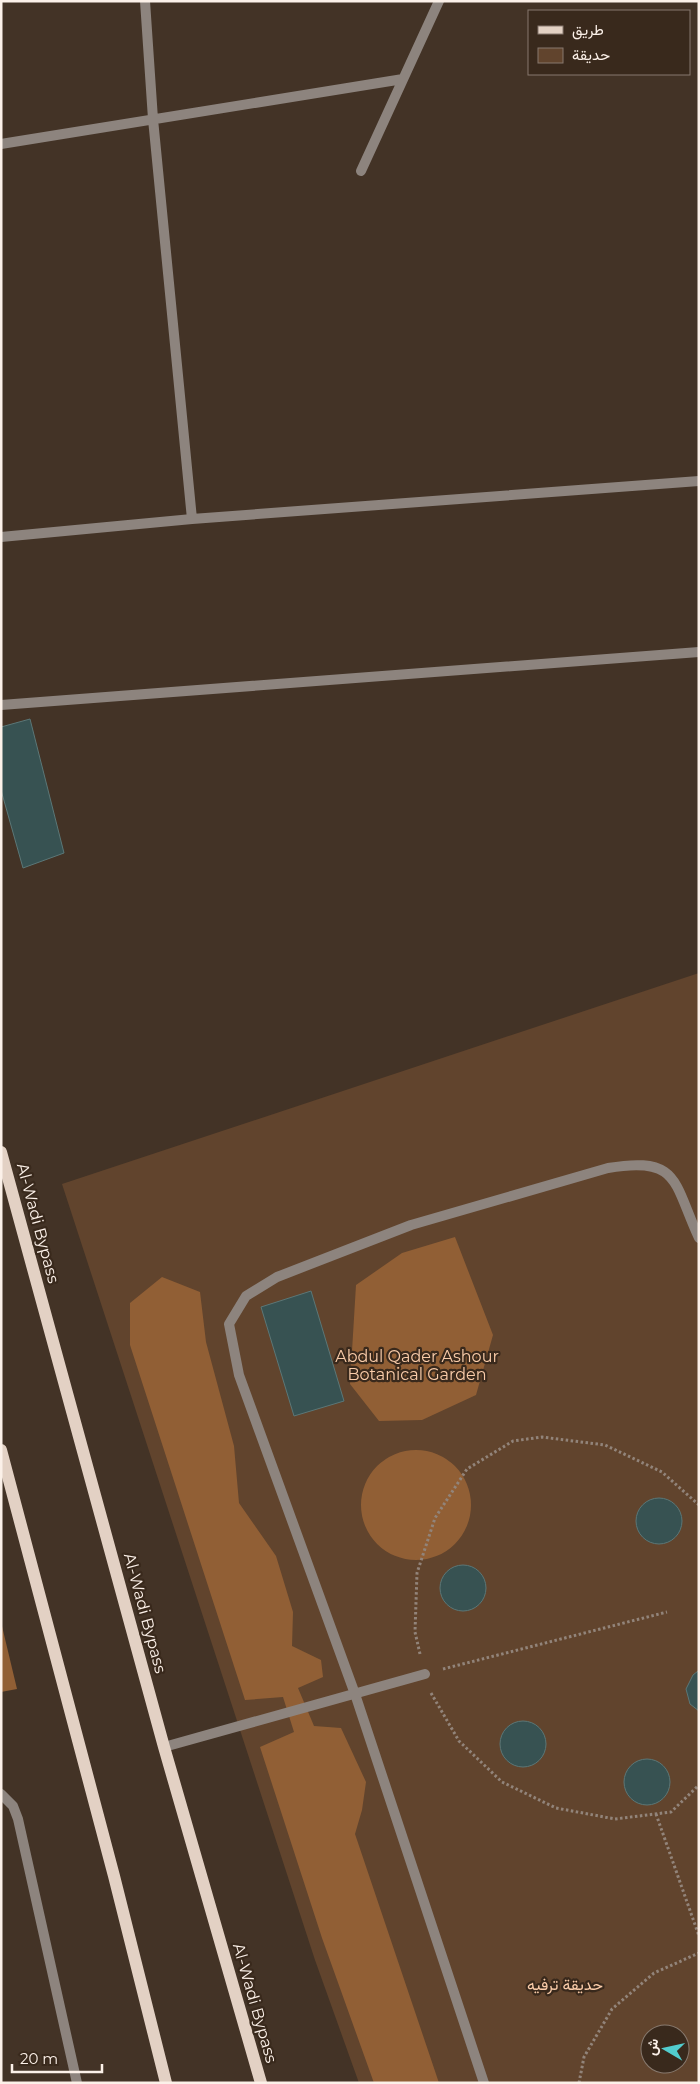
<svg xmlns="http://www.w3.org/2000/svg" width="700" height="2084" viewBox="0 0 700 2084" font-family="Montserrat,Vazirmatn,sans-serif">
	<rect width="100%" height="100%" fill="#433326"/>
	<path fill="#61442d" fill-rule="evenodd" d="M699,973V2083H359L315,1960L62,1184ZM650,2034H680V2064H650Z"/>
	<path fill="#915f35" d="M455,1237L493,1335L476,1395L422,1420L379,1421L350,1384L356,1285L402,1253Z
		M162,1277L200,1292L206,1342L234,1446L239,1503L276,1556L293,1612L292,1646L321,1660L323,1677L298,1688L314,1726L341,1728L366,1782L362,1810L355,1834L439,2083H374L322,1938L260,1747L294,1732L283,1697L245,1700L130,1345V1303Z
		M361 1505a55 55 0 1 1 110 0a55 55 0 1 1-110 0Z
		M1,1622L17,1689L1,1692Z"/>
	<path fill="#375252" stroke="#5b7777" d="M30,719L64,853L23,868L1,790V727Z
		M311,1291L344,1401L294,1416L261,1307Z
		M636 1521a23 23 0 1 1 46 0a23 23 0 1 1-46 0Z
		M440 1588a23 23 0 1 1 46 0a23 23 0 1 1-46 0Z
		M698,1671H699V1711L690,1704L686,1689L693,1675Z
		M500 1744a23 23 0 1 1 46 0a23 23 0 1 1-46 0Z
		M624 1782a23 23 0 1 1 46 0a23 23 0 1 1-46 0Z"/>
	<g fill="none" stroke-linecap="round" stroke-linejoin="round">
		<path stroke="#92847a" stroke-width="3" stroke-dasharray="2.5 2.5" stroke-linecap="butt" d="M420,1654L415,1632L417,1573L435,1518L467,1469L513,1441L542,1437L605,1445L662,1472L699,1505
			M443,1669L667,1612
			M431,1693L459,1741L502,1782L556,1808L615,1819L671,1812L699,1785
			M656,1814L699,1936
			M579,2083L584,2057L612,2009L654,1973L699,1953"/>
		<path stroke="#8d847e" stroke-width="10" d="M164,1747L425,1674
			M1,1794L13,1806L18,1819L77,2083
			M484,2083L355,1694L239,1375L229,1324L246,1296L277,1277L411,1225L608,1168C680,1156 673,1182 699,1238"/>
		<path stroke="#8d847e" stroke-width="10" d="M145,1L153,119L192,519
			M1,144L403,79
			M361,171L439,1
			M1,537L192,519L699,481
			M1,705L699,652"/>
		<path stroke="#e3d1c4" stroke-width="12" d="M1,1152L164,1747L261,2083
			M1,1450L114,1876L166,2083"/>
	</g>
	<g text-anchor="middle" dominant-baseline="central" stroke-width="4.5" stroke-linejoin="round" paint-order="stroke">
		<g font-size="16" fill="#fcf1e9" stroke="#39291c">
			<text transform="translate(38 1223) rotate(75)">Al-Wadi Bypass</text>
			<text transform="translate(145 1613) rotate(75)">Al-Wadi Bypass</text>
			<text transform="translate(255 2003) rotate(74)">Al-Wadi Bypass</text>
		</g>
		<g font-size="16" fill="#facca9" stroke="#39291c">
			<text x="417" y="1356">Abdul Qader Ashour<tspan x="417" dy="18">Botanical Garden</tspan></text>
			<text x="565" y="1984">حديقة ترفيه</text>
		</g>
	</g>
	<rect width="700" height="2084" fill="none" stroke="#fcf1e9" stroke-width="5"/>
	<rect x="528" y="10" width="162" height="65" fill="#39291c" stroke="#87796e"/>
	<rect x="538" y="26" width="25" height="8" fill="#e3d1c4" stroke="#87796e"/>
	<text x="572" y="35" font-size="15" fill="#fcf1e9">طريق</text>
	<rect x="538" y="48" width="25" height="15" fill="#61442d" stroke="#87796e"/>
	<text x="572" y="60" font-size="15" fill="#fcf1e9">حديقة</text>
	<g transform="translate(665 2049) rotate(279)"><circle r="24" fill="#39291c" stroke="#87796e"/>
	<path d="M0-4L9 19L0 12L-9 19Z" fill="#52cdce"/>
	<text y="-8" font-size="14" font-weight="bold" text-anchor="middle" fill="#fcf1e9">ش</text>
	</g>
	<path d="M12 2064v8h90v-8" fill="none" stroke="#fcf1e9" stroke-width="2.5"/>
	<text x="20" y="2064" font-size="15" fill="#fcf1e9" stroke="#39291c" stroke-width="4" paint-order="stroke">20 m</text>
</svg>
